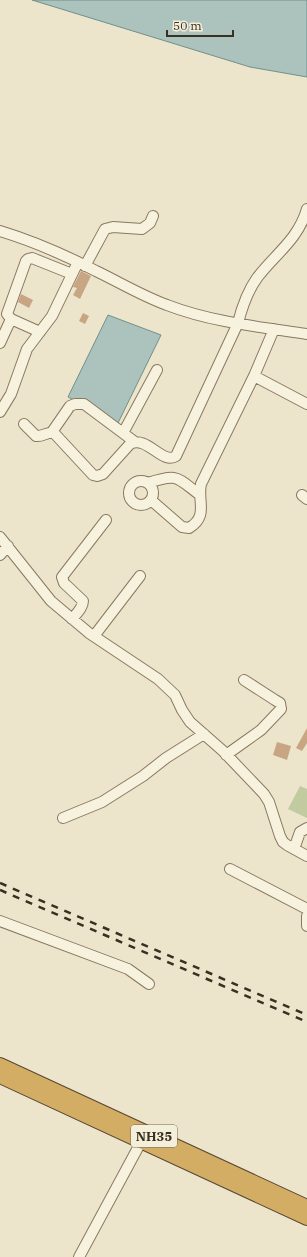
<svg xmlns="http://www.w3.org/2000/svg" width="307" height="1257" viewBox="0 0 307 1257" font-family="'IBM Plex Serif',serif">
	<rect width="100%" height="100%" fill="#ece5cb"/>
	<path fill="#c2ca9f" d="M300,786L307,789V818L288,809Z"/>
	<path fill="#abc2bd" stroke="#72908b" d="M32,0H307V77L250,67Z
		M108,315L161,335L118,423L68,397Z"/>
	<path fill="#c8a684" d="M81,271L91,276L80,299L73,295L77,288L73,287Z
		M21,294L33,300L29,308L18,302Z
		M83,313L89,316L85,324L79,321Z
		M307,728V743L302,751L296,748Z
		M277,742L291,746L287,760L273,755Z"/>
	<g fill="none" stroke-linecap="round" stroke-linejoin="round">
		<g stroke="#897960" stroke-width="12">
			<path id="minor" d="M0,231C33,241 65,255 96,271C119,282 142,296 167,305C211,322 260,327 307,334
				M85,266L105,229L113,227L142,229L150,223L153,216
				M40,332L11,319L7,314L26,261L28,259L32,258L72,274
				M0,343L11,319
				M254,376L307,404
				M0,412L11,394L27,349L52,316L78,262
				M24,424L36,436C43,437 48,431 54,433L93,475L97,476L103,474L130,444C147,435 162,465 176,456L238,323C242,307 247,292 257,278C275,254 298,240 307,209
				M52,432L70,406L75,404H84L135,442
				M123,433L157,370
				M129 493a12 12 0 1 1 24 0a12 12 0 1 1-24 0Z
				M148,483C178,473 176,477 200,495
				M302,495L307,499
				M151,500L182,527L189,528C209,516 197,501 201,484L254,376L274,329
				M0,537L51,601L89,633L158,679L175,695L182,710L190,722L223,751L264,794L269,802L280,836L283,842L287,845L307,856
				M0,555L8,546
				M72,619C76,614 83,608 83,601L64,583L62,577L106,520
				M94,636L140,576
				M226,755L261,730L281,709L280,703L275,700L244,680
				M63,818L102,802L143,776L166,758L204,734
				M294,849L300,832L307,828
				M230,869L307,909
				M307,916V926
				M0,921L128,969L149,984
				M79,1257L141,1142"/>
		</g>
		<g stroke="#574734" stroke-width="16">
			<path id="highway" d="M0,1065L307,1207
				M0,1076L307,1218"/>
		</g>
		<use href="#minor" stroke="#f7f2de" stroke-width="10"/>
		<use href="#highway" stroke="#d4ad64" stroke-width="14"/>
		<path stroke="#3a3022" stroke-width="2.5" stroke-dasharray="7 7" stroke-linecap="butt" d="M0,883L307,1015
			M0,890L307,1022"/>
	</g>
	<g text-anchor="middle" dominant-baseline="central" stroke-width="3.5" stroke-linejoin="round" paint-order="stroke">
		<rect fill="#f4efda" stroke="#726959" stroke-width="1" x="131" y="1125" width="46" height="22" rx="3"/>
		<g font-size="13" font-weight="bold" fill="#3a3022">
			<text x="154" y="1136">NH35</text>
		</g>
	</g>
	<path d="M167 30v6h66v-6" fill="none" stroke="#3a3022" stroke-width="2"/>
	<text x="173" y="30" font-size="12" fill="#3a3022" stroke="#f4efda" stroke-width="3" paint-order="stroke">50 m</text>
</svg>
